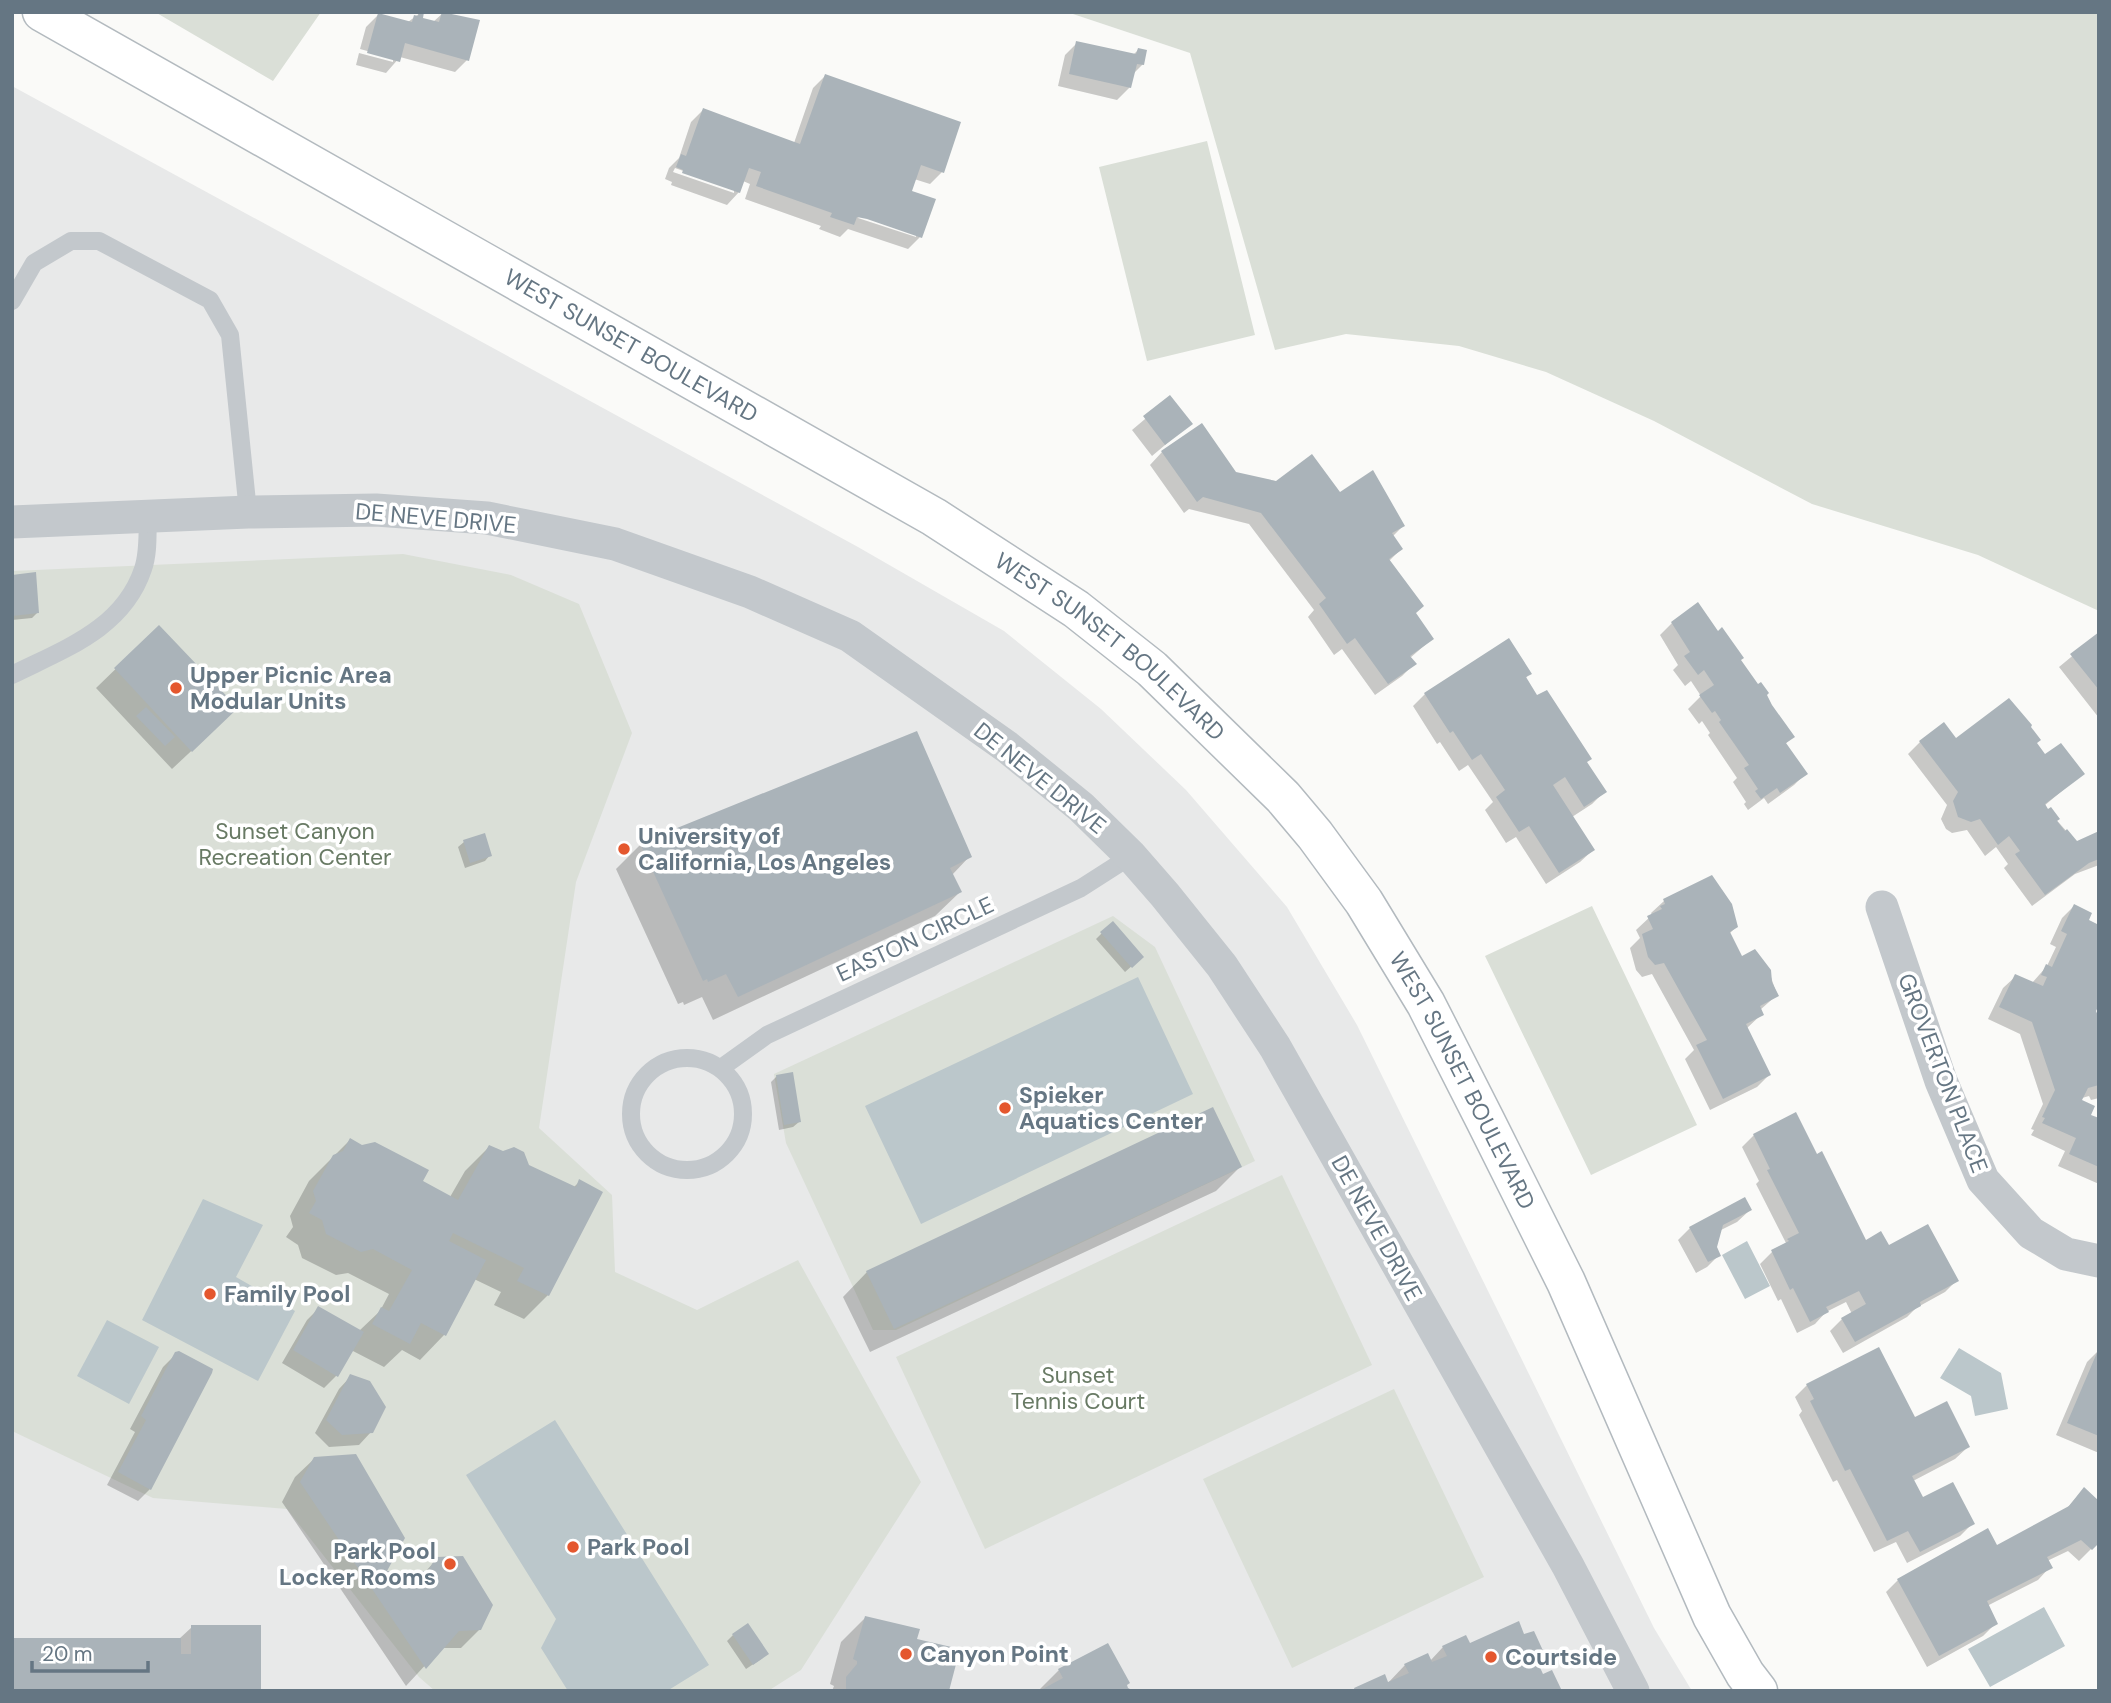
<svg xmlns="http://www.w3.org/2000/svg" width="2111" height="1703" viewBox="0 0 2111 1703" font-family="'DM Sans',sans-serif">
	<rect width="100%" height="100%" fill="#fafaf8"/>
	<path fill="#e8e9e9" d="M12,86L858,547L1004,631L1101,709L1186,790L1287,907L1357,1025L1654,1628L1692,1691H12Z"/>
	<path fill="#dadfd7" d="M155,12H321L273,81Z
		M1067,12H2099V611L1978,555L1812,504L1654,421L1546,372L1459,346L1346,334L1275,350L1190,53Z
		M1207,141L1255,335L1147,361L1099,167Z
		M403,554L511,575L579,604L632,733L576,882L539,1128L612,1195L615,1272L697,1310L798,1260L921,1482L801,1670L768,1691H435L419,1677L287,1509L153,1498L12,1431V571Z
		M1592,906L1697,1125L1591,1175L1485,956Z
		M1113,916L1155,947L1255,1161L896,1330H873L786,1143L774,1074Z
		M1282,1175L1372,1365L985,1549L896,1357Z
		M1394,1389L1484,1577L1292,1668L1203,1479Z"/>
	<path fill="#bbc7cb" d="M1138,977L1193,1094L921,1224L865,1106Z
		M203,1199L263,1225L236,1277L295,1311L258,1381L142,1320Z
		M1747,1241L1770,1286L1745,1299L1722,1255Z
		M107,1320L159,1347L129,1404L77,1376Z
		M1959,1348L2001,1373L2008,1409L1975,1416L1971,1396L1940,1378Z
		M555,1420L709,1665L667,1691H568L541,1648L556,1619L466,1475Z
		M2044,1607L2065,1646L1990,1687L1968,1649Z"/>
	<path fill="#0003" fill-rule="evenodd" d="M420,13L421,19L433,22L443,13L467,60L455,72L400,57L386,73L356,65L359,53L393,62V58L360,49L366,27L378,15L408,22Z
		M1077,43L1133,55L1138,50L1143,64L1133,74L1130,87L1117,100L1058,86L1065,55Z
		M825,76L942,172L930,184L914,179L910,192L920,237L908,249L848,229L840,237L819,229L821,226L745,199L750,184L743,181L739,192L727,205L671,185L672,182L665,179L669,168L679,158L691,122L703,110L794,143L813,88ZM675,168L734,189V193L673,172ZM860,215L916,234V237L858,218Z
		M1170,398L1190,424L1152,456L1132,430Z
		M1162,452L1235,473L1339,494L1403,526L1392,537L1401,549L1389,561L1414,613L1432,639L1410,658L1414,664L1402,676L1375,695L1342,649L1334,655L1308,617L1314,610L1249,524L1189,509L1184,513L1150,465Z
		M12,577L38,612L32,618L12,620Z
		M1672,623L1739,660L1793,737L1785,744L1806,773L1794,785L1768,804L1764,798L1748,810L1744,804L1746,802L1733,782L1737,778L1708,735L1710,733L1702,721L1699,724L1688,709L1701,696L1691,681L1685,686L1673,670L1678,665L1660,635Z
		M159,627L218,726L172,769L96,688Z
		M2099,634V718L2059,667Z
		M1530,673L1525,679L1604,792L1592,804L1572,817L1593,850L1580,862L1546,884L1516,837L1506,843L1485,810L1493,802L1468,765L1459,771L1440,742L1437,744L1413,706L1425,694Z
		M916,733L970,856L952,875L960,892L935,916L713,1020L702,997L684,1005L683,1002L678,1004L616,869L640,845Z
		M1956,740L2035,743L2045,757L2082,774L2044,806L2077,843L2099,833V865L2075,874L2032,906L2004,868L2008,864L1996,847L1985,856L1967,830L1952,833L1946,829L1941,819L1947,805L1908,754L1920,742Z
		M464,842L490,855L485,861L465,868L458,847Z
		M1712,878L1736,927L1729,934L1741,958L1769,971L1777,995L1760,1010L1762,1014L1746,1029L1769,1075L1757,1087L1710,1110L1685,1059L1694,1050L1652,974L1642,977L1636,970L1630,948L1640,938L1636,930L1652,915L1651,913L1664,901Z
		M2074,906L2087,921L2094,1011L2099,1024V1098L2091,1100L2089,1096L2082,1098L2080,1101L2089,1115L2099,1120V1184L2058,1166L2065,1151L2031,1135L2034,1130L2031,1129L2043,1104L2020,1034L1988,1019L2003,988L2016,976L2032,983L2047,966L2056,947L2050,944L2062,918Z
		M1102,933L1142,957L1125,972L1096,939Z
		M777,1076L799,1122L793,1127L779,1130L771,1082Z
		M1754,1135L1865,1242L1889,1248L1957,1280L1945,1292L1916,1308L1907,1317L1843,1353L1830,1331L1842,1319L1852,1314L1846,1302L1826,1312L1815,1324L1797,1333L1781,1299L1778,1301L1760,1264L1772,1252L1786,1243L1756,1184L1759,1181L1742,1147Z
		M350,1140L450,1197L465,1171L489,1147L573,1188L580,1181L548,1295L524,1319L494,1305L501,1292L474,1279L444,1335L420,1360L402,1350L384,1367L351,1350L336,1376L324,1388L282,1363L307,1320L319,1308L359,1331L380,1311L389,1294L348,1273L336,1275L302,1258L298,1245L286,1237L293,1227L290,1216L309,1181Z
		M1240,1167L1216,1191L870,1352L843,1297L867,1272Z
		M1750,1210L1737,1222L1719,1231L1715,1247L1719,1255L1707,1267L1696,1273L1678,1240L1690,1228Z
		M2099,1350V1453L2056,1435L2087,1362Z
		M176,1354L150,1489L138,1501L107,1485L135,1432L130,1429L163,1367Z
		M351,1376L371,1432L359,1445L329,1447L315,1433L339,1389Z
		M1807,1385L1915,1419L1968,1447L1955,1459L1913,1481L1922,1500L1972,1524L1960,1536L1907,1563L1896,1542L1874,1552L1837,1480L1833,1482L1799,1415L1802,1411L1795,1397Z
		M314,1459L384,1573H424L437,1559L480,1629L461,1648H441L406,1686L282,1502L295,1477Z
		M2084,1489L2099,1541L2079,1561L2068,1551L2047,1561L2050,1567L2038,1580L1987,1606L1995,1624L1983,1636L1927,1667L1886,1592L1898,1580L1996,1547L2066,1509Z
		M865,1618L915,1640L948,1691H832L834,1686L830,1684L841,1642Z
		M192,1627L260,1691H12L179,1639Z
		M733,1635L761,1659L746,1669L727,1641Z
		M1524,1637L1543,1655L1536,1662L1542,1677L1560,1691H1354L1387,1684L1405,1665L1430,1661L1443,1647Z
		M1108,1645L1125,1686L1130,1691H1038L1059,1670Z"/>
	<path fill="#aab3b9" d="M419,12H424L423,18L439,22L442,12L480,20L469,61L405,43L400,62L367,53L378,13L412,22L414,15L418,16Z
		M1076,41L1136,54L1138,48L1147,50L1144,65L1137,64L1131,88L1069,74Z
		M825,74L961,122L944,173L921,165L912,191L936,199L922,238L867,219L857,217L854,225L830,217L832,213L756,186L761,172L749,168L740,193L682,173L683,170L676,167L681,154L686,156L703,108L800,144Z
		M1170,395L1193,424L1165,445L1143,416Z
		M1202,423L1236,472L1276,481L1312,454L1340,492L1373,470L1405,526L1392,533L1403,549L1389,559L1424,606L1416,613L1434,639L1410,656L1417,664L1388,684L1355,638L1347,644L1319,604L1326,598L1261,513L1203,497L1197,502L1161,451Z
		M36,572L39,613L12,616V575Z
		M1698,602L1718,631L1722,627L1744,658L1741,660L1758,684L1761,682L1769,693L1767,695L1772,705L1795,737L1786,743L1808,774L1780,793L1777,788L1761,799L1755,791L1758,789L1744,768L1749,765L1719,722L1721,720L1715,711L1712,713L1699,695L1714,685L1704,670L1698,675L1684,656L1690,652L1671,622Z
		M159,625L238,708L192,752L114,668Z
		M2099,632V690L2070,654Z
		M1509,638L1532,674L1526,677L1537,695L1547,690L1592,759L1587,762L1607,792L1584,807L1565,777L1553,785L1595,850L1559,873L1529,826L1519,832L1496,797L1505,790L1481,754L1472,760L1453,731L1450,733L1424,693Z
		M2009,698L2032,725L2031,727L2041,740L2037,743L2045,754L2061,743L2085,774L2045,804L2048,809L2051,807L2060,819L2057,821L2065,831L2067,829L2077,841L2099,831V859L2089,863L2045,895L2015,854L2020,851L2009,836L1998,845L1980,819L1971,822L1958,817L1953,801L1958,792L1919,741L1944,722L1956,738Z
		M146,707L175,737L165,746L136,716Z
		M917,731L972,857L950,868L962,892L738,997L726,974L708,982L707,979L703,981L640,843Z
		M485,833L492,856L470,863L463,840Z
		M1712,875L1732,904L1738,927L1730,932L1742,956L1755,949L1771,970L1772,982L1779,996L1760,1006L1764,1015L1746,1024L1771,1075L1723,1099L1696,1045L1707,1040L1664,963L1655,965L1648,957L1642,934L1653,929L1647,916L1662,909L1660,906L1665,904L1663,899Z
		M2074,904L2092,913L2089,920L2099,925V1005L2096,1011L2099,1018V1085L2088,1088L2082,1100L2095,1106L2091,1115L2099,1118V1167L2069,1154L2076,1138L2042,1123L2045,1118L2042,1117L2055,1090L2032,1022L1999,1007L2015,974L2043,986L2047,977L2041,975L2046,964L2052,967L2067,934L2061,931Z
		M1113,921L1144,957L1132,968L1100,932Z
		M793,1072L801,1122L784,1125L776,1075Z
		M1213,1107L1242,1167L894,1329L866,1271Z
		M1796,1112L1817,1154L1822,1151L1866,1240L1881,1231L1889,1245L1928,1224L1959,1281L1920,1302L1921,1306L1855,1342L1841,1318L1866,1304L1859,1291L1826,1307L1829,1312L1810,1322L1793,1288L1790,1290L1771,1250L1789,1241L1787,1239L1799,1233L1767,1170L1770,1169L1753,1134Z
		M350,1138L362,1145L375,1142L429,1170L423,1181L458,1200L489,1145L503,1151L514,1147L524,1152L529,1165L576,1187L579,1179L603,1192L549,1296L517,1281L524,1268L453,1233L449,1241L486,1260L446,1336L421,1323L410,1344L372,1324L381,1307L389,1311L412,1270L373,1249L361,1252L326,1234L322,1220L309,1213L316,1201L313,1191L333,1155L343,1151Z
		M1745,1197L1752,1210L1723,1225L1717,1247L1721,1256L1708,1262L1689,1227Z
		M318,1306L364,1332L338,1377L293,1350Z
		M1879,1347L1915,1417L1947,1401L1970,1447L1912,1476L1923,1497L1953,1482L1975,1524L1920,1552L1908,1531L1887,1541L1850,1469L1845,1471L1810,1401L1814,1399L1806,1384Z
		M2099,1348V1436L2067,1423Z
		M179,1351L213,1369L212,1373L151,1490L118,1472L146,1420L141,1416L175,1352Z
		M350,1374L370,1381L386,1407L373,1433L342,1435L326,1420Z
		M356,1454L405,1538L387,1571H428L436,1557L463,1556L493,1605L481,1630L459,1631L426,1669L300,1482L314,1457Z
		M2084,1487L2099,1501V1543L2092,1550L2081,1540L2047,1557L2053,1568L1987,1601L1998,1624L1939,1656L1897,1579L1988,1528L1997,1545L2069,1506Z
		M865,1616L920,1629L917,1639L960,1649L949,1691H846V1677L857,1664V1661L853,1659Z
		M1519,1621L1524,1634L1534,1631L1545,1655L1536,1659L1543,1674L1552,1670L1562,1691H1355L1354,1688L1385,1674L1388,1682L1409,1673L1404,1664L1428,1653L1432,1662L1447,1656L1442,1646L1466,1635L1470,1643Z
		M748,1623L769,1654L753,1665L732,1634Z
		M191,1625H261V1691H12V1638H181V1654H191Z
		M1108,1643L1130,1683L1127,1685L1128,1688L1134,1691H1039L1063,1678L1058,1669Z"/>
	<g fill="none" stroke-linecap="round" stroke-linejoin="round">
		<g stroke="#b3babf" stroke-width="41">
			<g id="secondary">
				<path id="s1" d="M42,12L934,517L1076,609L1152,669L1283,797L1315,835L1364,902L1426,1004L1485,1120L1566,1282L1712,1616L1745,1674L1758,1691"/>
			</g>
		</g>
		<path stroke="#c3c8cc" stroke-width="18" d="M12,301L34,263L71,241H99L210,300L230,335L248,512
			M12,675C64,649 123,629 143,569C149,552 147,533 148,515
			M631 1114a56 56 0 1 1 112 0a56 56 0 1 1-112 0Z
			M721,1068L767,1035L1081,888L1131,856"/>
		<path stroke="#c3c8cc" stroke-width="33" d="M12,522L248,512L376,510L487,518L615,544L750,592L850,636L1007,747L1081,807L1131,856L1165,895L1222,966L1275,1047L1568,1566L1633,1691
			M1882,907L1941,1081L1983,1180L2031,1233L2066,1254L2099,1261"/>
		<use href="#secondary" stroke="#fff" stroke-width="38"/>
	</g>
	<g fill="#e4572e" stroke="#fff" stroke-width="2.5">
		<circle cx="176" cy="688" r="7"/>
		<circle cx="624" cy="849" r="7"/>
		<circle cx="1005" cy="1108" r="7"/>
		<circle cx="210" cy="1294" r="7"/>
		<circle cx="573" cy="1547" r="7"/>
		<circle cx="450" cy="1564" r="7"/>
		<circle cx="906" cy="1654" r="7"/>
		<circle cx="1491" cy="1657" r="7"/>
	</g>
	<g text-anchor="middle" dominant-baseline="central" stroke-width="7" stroke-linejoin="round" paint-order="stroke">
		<g font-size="23" fill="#657683" stroke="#fff">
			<text stroke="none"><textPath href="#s1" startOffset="677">WEST SUNSET BOULEVARD</textPath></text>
			<text transform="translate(436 518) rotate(5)">DE NEVE DRIVE</text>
			<text stroke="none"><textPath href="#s1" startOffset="1244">WEST SUNSET BOULEVARD</textPath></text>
			<text transform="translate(1040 778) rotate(39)">DE NEVE DRIVE</text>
			<text transform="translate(915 939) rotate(-25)">EASTON CIRCLE</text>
			<text transform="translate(1943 1073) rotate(69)">GROVERTON PLACE</text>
			<text stroke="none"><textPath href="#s1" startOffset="1811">WEST SUNSET BOULEVARD</textPath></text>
			<text transform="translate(1377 1228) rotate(61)">DE NEVE DRIVE</text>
		</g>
		<g font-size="23" font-weight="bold" fill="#657683" stroke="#fff" text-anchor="start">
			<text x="190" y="675">Upper Picnic Area<tspan x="190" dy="26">Modular Units</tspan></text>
			<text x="638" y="836">University of<tspan x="638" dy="26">California, Los Angeles</tspan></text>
			<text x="1019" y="1095">Spieker<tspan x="1019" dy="26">Aquatics Center</tspan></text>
			<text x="224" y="1294">Family Pool</text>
			<text x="587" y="1547">Park Pool</text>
			<text x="436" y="1551" text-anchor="end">Park Pool<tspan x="436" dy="26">Locker Rooms</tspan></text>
			<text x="920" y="1654">Canyon Point</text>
			<text x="1505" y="1657">Courtside</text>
		</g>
		<g font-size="23" fill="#687a64" stroke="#fff">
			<text x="295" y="831">Sunset Canyon<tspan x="295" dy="26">Recreation Center</tspan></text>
			<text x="1078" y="1375">Sunset<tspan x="1078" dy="26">Tennis Court</tspan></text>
		</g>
	</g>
	<rect width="2111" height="1703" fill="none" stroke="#657683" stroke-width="28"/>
	<path d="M32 1661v10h116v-10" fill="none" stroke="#657683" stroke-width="3.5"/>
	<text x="42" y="1661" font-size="21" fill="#657683" stroke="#ffffff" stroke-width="5" paint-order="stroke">20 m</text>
</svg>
